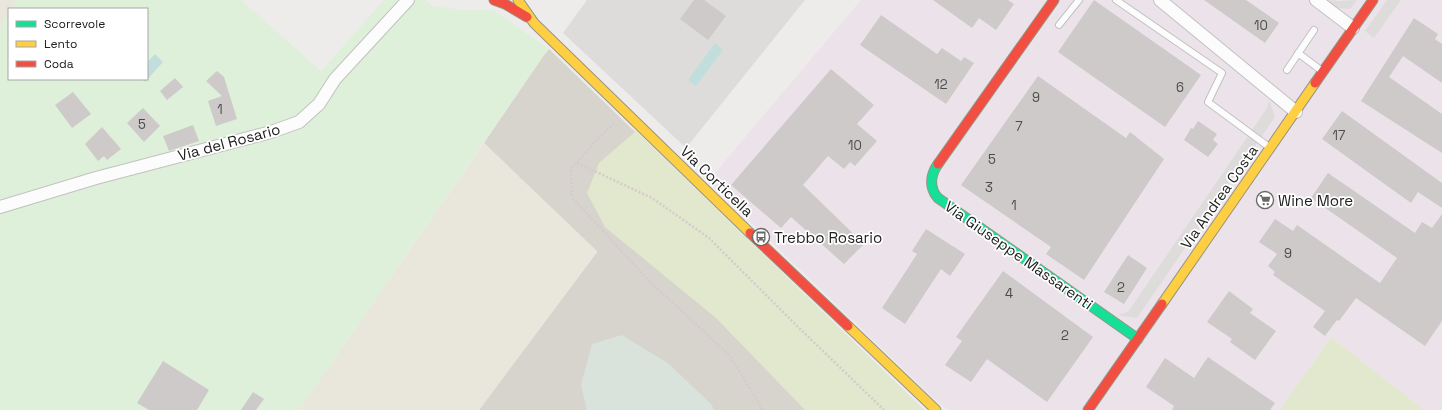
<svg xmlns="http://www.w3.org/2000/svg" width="1442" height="410" viewBox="0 0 1442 410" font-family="'Space Grotesk',sans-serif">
	<rect width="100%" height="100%" fill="#eeecea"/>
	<path fill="#dedcdb" d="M587,0H805L686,148L563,33Z"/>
	<path fill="#ebe3e9" d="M861,0H1442V410H1424L1331,337L1280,410H948L930,395L708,181Z"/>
	<path fill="#dddcdb" d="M1327,0L1338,1L1357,0L1350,9L1336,8Z
		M1387,0H1401L1374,38L1365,31Z
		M1269,100L1275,117L1137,318L1117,315L1128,312L1267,108Z"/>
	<path fill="#d7d4cd" d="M549,49L924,410H479L597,252L484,143L544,55Z"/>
	<path fill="#e9e6db" d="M0,0H18L12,9H9V13L0,26Z
		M484,143L597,251L479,410H299Z"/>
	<path fill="#e1e8cd" d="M636,131L924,410H805L716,318L605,227L587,193L599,163Z
		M1331,337L1424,410H1280Z"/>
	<path fill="#d9e3db" d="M622,335L669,364L711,404L714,410H587L581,385L592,344Z"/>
	<path fill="#def0d9" d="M18,0H241L321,71L384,0H425L433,6L464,10H493L549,49L544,55L299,410H0V26L9,13V79H147V9H12Z"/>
	<path fill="#c1dedd" d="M715,43L723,50L696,86L688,80Z
		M155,54L163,62L145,82L142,79H147V62Z"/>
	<path fill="#cdcac9" d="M694,0H704L726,16L708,40L680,19Z
		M933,0H1008L1014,4L996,30L979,18L972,28Z
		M1094,0L1201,75L1165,127L1058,52Z
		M1204,0H1246L1279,23L1265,43Z
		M881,15L937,54L942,48L961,61L964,57L974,63L946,104L860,45Z
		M1414,18L1438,34L1435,39L1442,44V83L1403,56L1389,77L1442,114V153L1361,101Z
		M831,69L874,105L857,124L877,141L855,166L850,162L844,169L828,156L803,185L864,244L844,264L791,217L781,228L731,185Z
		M217,71L224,77L237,119L216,126L208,101L222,96L206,81Z
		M1038,76L1126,138L1130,132L1164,159L1084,280L1046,254L1051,247L961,185Z
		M175,78L183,87L167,100L160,91Z
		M73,92L91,114L72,128L55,105Z
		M143,108L160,126L144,142L127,123Z
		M1342,111L1442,183V208L1418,192L1411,203L1322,139Z
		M1198,121L1217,134L1213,140L1218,144L1208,157L1184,140L1191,128L1193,129Z
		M193,125L199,141L169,151L163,136Z
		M102,127L121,149L107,160L104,156L98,161L85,144Z
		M1328,173L1415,233L1422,222L1432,228L1442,214V321L1425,346L1356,298L1339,321L1337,320L1325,336L1313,327L1325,311L1273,275L1275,272L1268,266L1277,254L1259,242L1275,219L1293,231L1297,225L1380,283L1397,258L1311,198Z
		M926,229L965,254L950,276L941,269L905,324L882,308L917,254L912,251Z
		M1128,255L1147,268L1124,304L1104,292Z
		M1003,271L1093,337L1047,402L987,359L971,382L945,365L962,341L956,337Z
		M1229,291L1253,309L1250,313L1276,331L1255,360L1230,342L1232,339L1207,322Z
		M1208,357L1275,403L1270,410H1172L1174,406L1146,387L1165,358L1194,378Z
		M163,361L209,390L197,410H149L137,403Z
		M253,392L264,399L256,410H241Z"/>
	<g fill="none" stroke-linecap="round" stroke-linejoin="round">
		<g stroke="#c2c1c0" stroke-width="8">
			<path id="lane" d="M1116,0L1222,73L1208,102L1269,147
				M1059,25L1079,0
				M1298,53L1322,71
				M1287,70L1314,30"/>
		</g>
		<g stroke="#c2c1c0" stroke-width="14">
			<path id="street" d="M1160,0L1296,112
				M1316,0L1353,28
				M0,207L96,178L271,132L299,122L319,104L335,79L408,0"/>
		</g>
		<g stroke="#979484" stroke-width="11">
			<path id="fast" d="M938,164C930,175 929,188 938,198L1138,339"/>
		</g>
		<g stroke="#979484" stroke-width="11">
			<path id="slow" d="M518,0L534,23L750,233
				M1162,304L1315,83
				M848,326L936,410"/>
		</g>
		<g stroke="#979484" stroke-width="11">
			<path id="jam" d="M494,0L505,4L527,17
				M1315,83L1373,0
				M938,164L1054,0
				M750,233L848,326
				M1088,410L1162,304"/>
		</g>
		<path stroke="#d6cacb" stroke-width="2.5" stroke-dasharray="2 2" stroke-linecap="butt" d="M614,123L593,144L571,169L572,197L649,281L730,356L763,410
			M577,163L652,198L709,238L794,323L884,410"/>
		<use href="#lane" stroke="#fcfcfc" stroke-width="6"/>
		<use href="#street" stroke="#fcfcfc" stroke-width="12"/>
		<use href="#fast" stroke="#16e098" stroke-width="9"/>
		<use href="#slow" stroke="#ffcf43" stroke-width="9"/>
		<use href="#jam" stroke="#f24e42" stroke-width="9"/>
	</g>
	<defs>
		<g id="supermarket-ring" transform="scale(0.9)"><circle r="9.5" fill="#fff" stroke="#696867" stroke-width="1.5"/><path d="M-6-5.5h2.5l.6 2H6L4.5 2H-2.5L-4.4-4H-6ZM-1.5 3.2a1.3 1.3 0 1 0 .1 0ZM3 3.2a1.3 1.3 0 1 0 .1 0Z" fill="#696867"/></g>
		<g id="bus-ring" transform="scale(0.9)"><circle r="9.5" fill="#fff" stroke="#696867" stroke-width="1.5"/><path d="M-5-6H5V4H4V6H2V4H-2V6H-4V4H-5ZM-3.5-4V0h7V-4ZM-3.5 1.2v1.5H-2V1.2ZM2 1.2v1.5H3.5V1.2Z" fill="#696867"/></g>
	</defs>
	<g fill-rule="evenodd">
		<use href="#supermarket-ring" x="1265" y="200"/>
		<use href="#bus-ring" x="761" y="237"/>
	</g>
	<g text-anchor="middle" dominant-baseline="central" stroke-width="3.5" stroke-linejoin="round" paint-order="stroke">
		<g font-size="13" fill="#4c4b4b">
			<text x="1261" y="25">10</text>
			<text x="941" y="84">12</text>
			<text x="1180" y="87">6</text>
			<text x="1036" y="97">9</text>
			<text x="220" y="109">1</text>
			<text x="142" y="124">5</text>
			<text x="1019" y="126">7</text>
			<text x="1339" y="135">17</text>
			<text x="855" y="145">10</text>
			<text x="992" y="159">5</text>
			<text x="989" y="187">3</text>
			<text x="1014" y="205">1</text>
			<text x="1288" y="253">9</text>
			<text x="1121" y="287">2</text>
			<text x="1009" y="293">4</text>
			<text x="1065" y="335">2</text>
		</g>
		<g font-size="15" fill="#212121" stroke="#fff">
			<text transform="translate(229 142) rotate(-15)">Via del Rosario</text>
			<text transform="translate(717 181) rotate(44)">Via Corticella</text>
			<text transform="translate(1219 197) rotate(-55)">Via Andrea Costa</text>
			<text transform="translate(1019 255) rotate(35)">Via Giuseppe Massarenti</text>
		</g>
		<g font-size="15" fill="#212121" stroke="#fff" text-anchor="start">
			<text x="1278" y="200">Wine More</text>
			<text x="774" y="237">Trebbo Rosario</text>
		</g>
	</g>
	<rect x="8" y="8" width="140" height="72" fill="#ffffff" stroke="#a6a6a6"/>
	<rect x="16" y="21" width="20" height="6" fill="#16e098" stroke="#a6a6a6"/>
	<text x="44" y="28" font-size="12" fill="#212121">Scorrevole</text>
	<rect x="16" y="41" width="20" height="6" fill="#ffcf43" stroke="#a6a6a6"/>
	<text x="44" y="48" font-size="12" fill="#212121">Lento</text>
	<rect x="16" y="61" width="20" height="6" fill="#f24e42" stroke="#a6a6a6"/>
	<text x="44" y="68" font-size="12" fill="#212121">Coda</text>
</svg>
